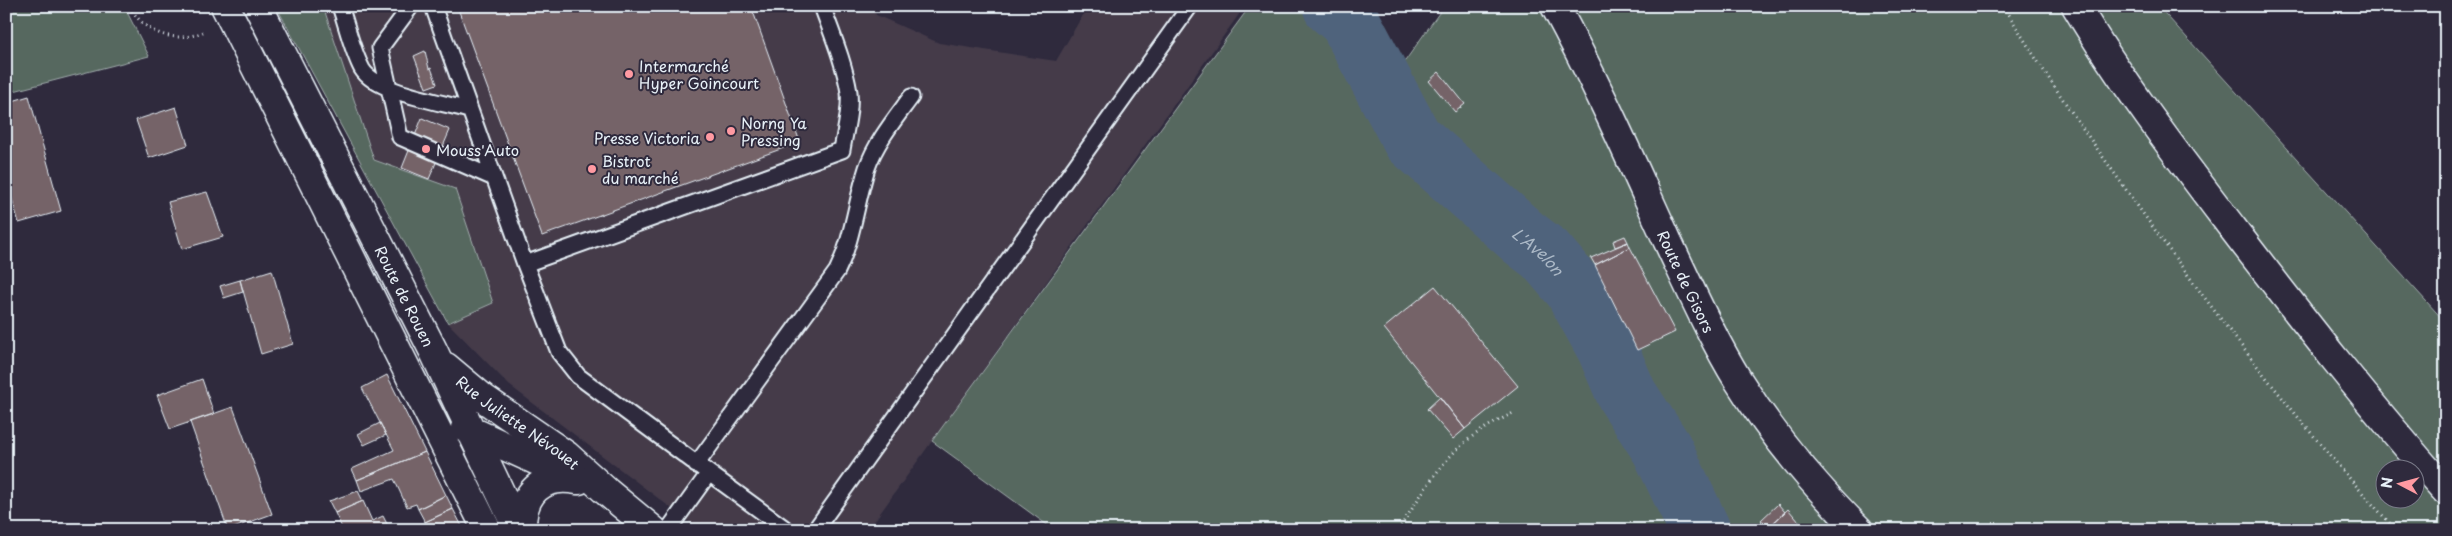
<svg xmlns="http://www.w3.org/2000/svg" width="2452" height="536" viewBox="0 0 2452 536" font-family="'Playpen Sans',sans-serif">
	<rect width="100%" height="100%" fill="#2f2a3d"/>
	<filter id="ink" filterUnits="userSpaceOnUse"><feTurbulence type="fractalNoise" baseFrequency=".02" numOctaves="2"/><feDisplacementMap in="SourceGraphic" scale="10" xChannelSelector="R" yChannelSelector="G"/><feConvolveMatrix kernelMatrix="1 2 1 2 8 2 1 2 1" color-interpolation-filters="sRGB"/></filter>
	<g filter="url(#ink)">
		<path fill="#443b4a" d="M305,6H873L876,15L939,43L1056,61L1088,6H1245L868,530H700L509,385L448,323Z"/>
		<path fill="#57685f" stroke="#a0acac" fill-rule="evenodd" d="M6,6H124L149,56L6,93Z
			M276,6H323L374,160L455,189L493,303L448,323Z
			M1250,6H1299L1391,81L1444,6H2158L2446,323V530H1054L932,441ZM2384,468H2414V498H2384Z"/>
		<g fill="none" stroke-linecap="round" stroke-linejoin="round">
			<path stroke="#50637b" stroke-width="61" id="s1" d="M1333,6L1349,20L1412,139L1524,238L1545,254L1574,288L1607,348L1627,395L1662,449L1700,530"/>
		</g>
		<path fill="#756368" stroke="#e8f1f8" d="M457,6H751L800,142L542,236Z
			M425,51L429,69L431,68L437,84L426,88L414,56Z
			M1439,72L1465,104L1455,112L1429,81Z
			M29,96L61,211L19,223L6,178V103Z
			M176,107L188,145L149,158L136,120Z
			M422,118L450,130L429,179L402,168Z
			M207,192L223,237L182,249L168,202Z
			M1625,236L1628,242L1615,247L1613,241Z
			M1628,242L1630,247L1595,265L1591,258Z
			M1630,247L1675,332L1637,350L1595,265Z
			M272,270L293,344L261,354L240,280Z
			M240,280L243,292L224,298L220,286Z
			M1435,286L1518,386L1465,429L1384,328Z
			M387,375L425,452L357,480L352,469L394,450L362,388Z
			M202,379L214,414L170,429L157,395Z
			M1440,397L1465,429L1453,439L1427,409Z
			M233,407L272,514L228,530L190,422Z
			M380,423L386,435L364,445L358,434Z
			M425,452L446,495L418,509L416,504L407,507L394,479L361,491L357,480Z
			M358,491L363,501L335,513L329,501Z
			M446,495L453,509L425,522L418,509Z
			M363,501L372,521L383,516L390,530H343L335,513Z
			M1778,504L1785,512L1769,527L1761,520Z
			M453,509L464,530H429L425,522Z
			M1788,509L1806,530L1768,528Z"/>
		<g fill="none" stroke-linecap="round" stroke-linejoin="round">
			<g stroke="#e8f1f8" stroke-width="19">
				<path id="lane" d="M340,6C347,26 352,50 362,69C376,93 442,102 469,110
					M411,6L380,48L400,137L494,178
					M433,6L525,264L559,352L578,376L709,473L668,530
					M525,264L842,150C845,131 851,111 849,92C844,62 832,34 822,6
					M696,465L837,271C853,239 856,202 867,168C876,142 895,119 911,97
					M709,473L787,530
					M815,530L1190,6"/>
			</g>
			<g stroke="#e8f1f8" stroke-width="31">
				<g id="secondary">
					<path d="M225,6L487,530"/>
					<path id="s2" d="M258,6L433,350L518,530"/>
					<path id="s3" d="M1555,6C1597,83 1632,163 1668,242C1690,288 1711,336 1738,380C1772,435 1813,484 1859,530"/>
					<path d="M2076,6C2122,83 2177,155 2231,226C2300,316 2370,406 2446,491"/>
					<path id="s4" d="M446,367L483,398L566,455L607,492L653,530"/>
					<path d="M465,428L579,480"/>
					<path d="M522,530C521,494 541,473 577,480"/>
				</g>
			</g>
			<path stroke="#e8f1f8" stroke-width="3" stroke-dasharray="1 4" stroke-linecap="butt" d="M130,6C143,34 176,44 203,32
				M2004,6C2042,72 2088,136 2132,198C2214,313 2300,426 2396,530
				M1398,530C1420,498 1438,463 1469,439C1483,428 1500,420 1515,412"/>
			<use href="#lane" stroke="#2f2a3d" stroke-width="15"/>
			<use href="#secondary" stroke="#2f2a3d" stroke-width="28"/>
		</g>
	</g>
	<g fill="#ff9aa2" stroke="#2f2a3d" stroke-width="2">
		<circle cx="629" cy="74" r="5"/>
		<circle cx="731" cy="131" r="5"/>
		<circle cx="710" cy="137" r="5"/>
		<circle cx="426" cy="149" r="5"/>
		<circle cx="592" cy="169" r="5"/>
	</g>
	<g text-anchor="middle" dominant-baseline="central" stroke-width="4" stroke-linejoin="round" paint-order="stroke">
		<g font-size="15" fill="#e8f1f8" stroke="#2f2a3d" text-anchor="start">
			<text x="639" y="65">Intermarché<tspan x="639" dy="17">Hyper Goincourt</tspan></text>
			<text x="741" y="122">Norng Ya<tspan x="741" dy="17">Pressing</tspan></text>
			<text x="700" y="137" text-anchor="end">Presse Victoria</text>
			<text x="436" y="149">Mouss'Auto</text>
			<text x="602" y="160">Bistrot<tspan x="602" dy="17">du marché</tspan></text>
		</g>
		<g font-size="15" fill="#e8f1f8" stroke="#2f2a3d">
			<text stroke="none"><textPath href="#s3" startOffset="305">Route de Gisors</textPath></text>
			<text stroke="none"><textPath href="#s2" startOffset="325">Route de Rouen</textPath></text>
			<text stroke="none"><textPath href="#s4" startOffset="91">Rue Juliette Névouet</textPath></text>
		</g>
		<g font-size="16" font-style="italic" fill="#abb8c6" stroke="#2f2a3d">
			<text stroke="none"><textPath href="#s1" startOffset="325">L'Avelon</textPath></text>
		</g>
	</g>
	<rect width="2452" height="536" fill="none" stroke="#2f2a3d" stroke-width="25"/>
	<rect x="12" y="12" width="2427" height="511" fill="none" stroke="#e8f1f8" stroke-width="2" filter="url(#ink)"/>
	<g transform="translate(2400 484) rotate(276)"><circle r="24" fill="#2f2a3d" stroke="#797a88"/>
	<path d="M0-4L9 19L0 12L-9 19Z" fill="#ff9aa2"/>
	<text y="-8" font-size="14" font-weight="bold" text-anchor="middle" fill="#e8f1f8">N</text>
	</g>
</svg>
